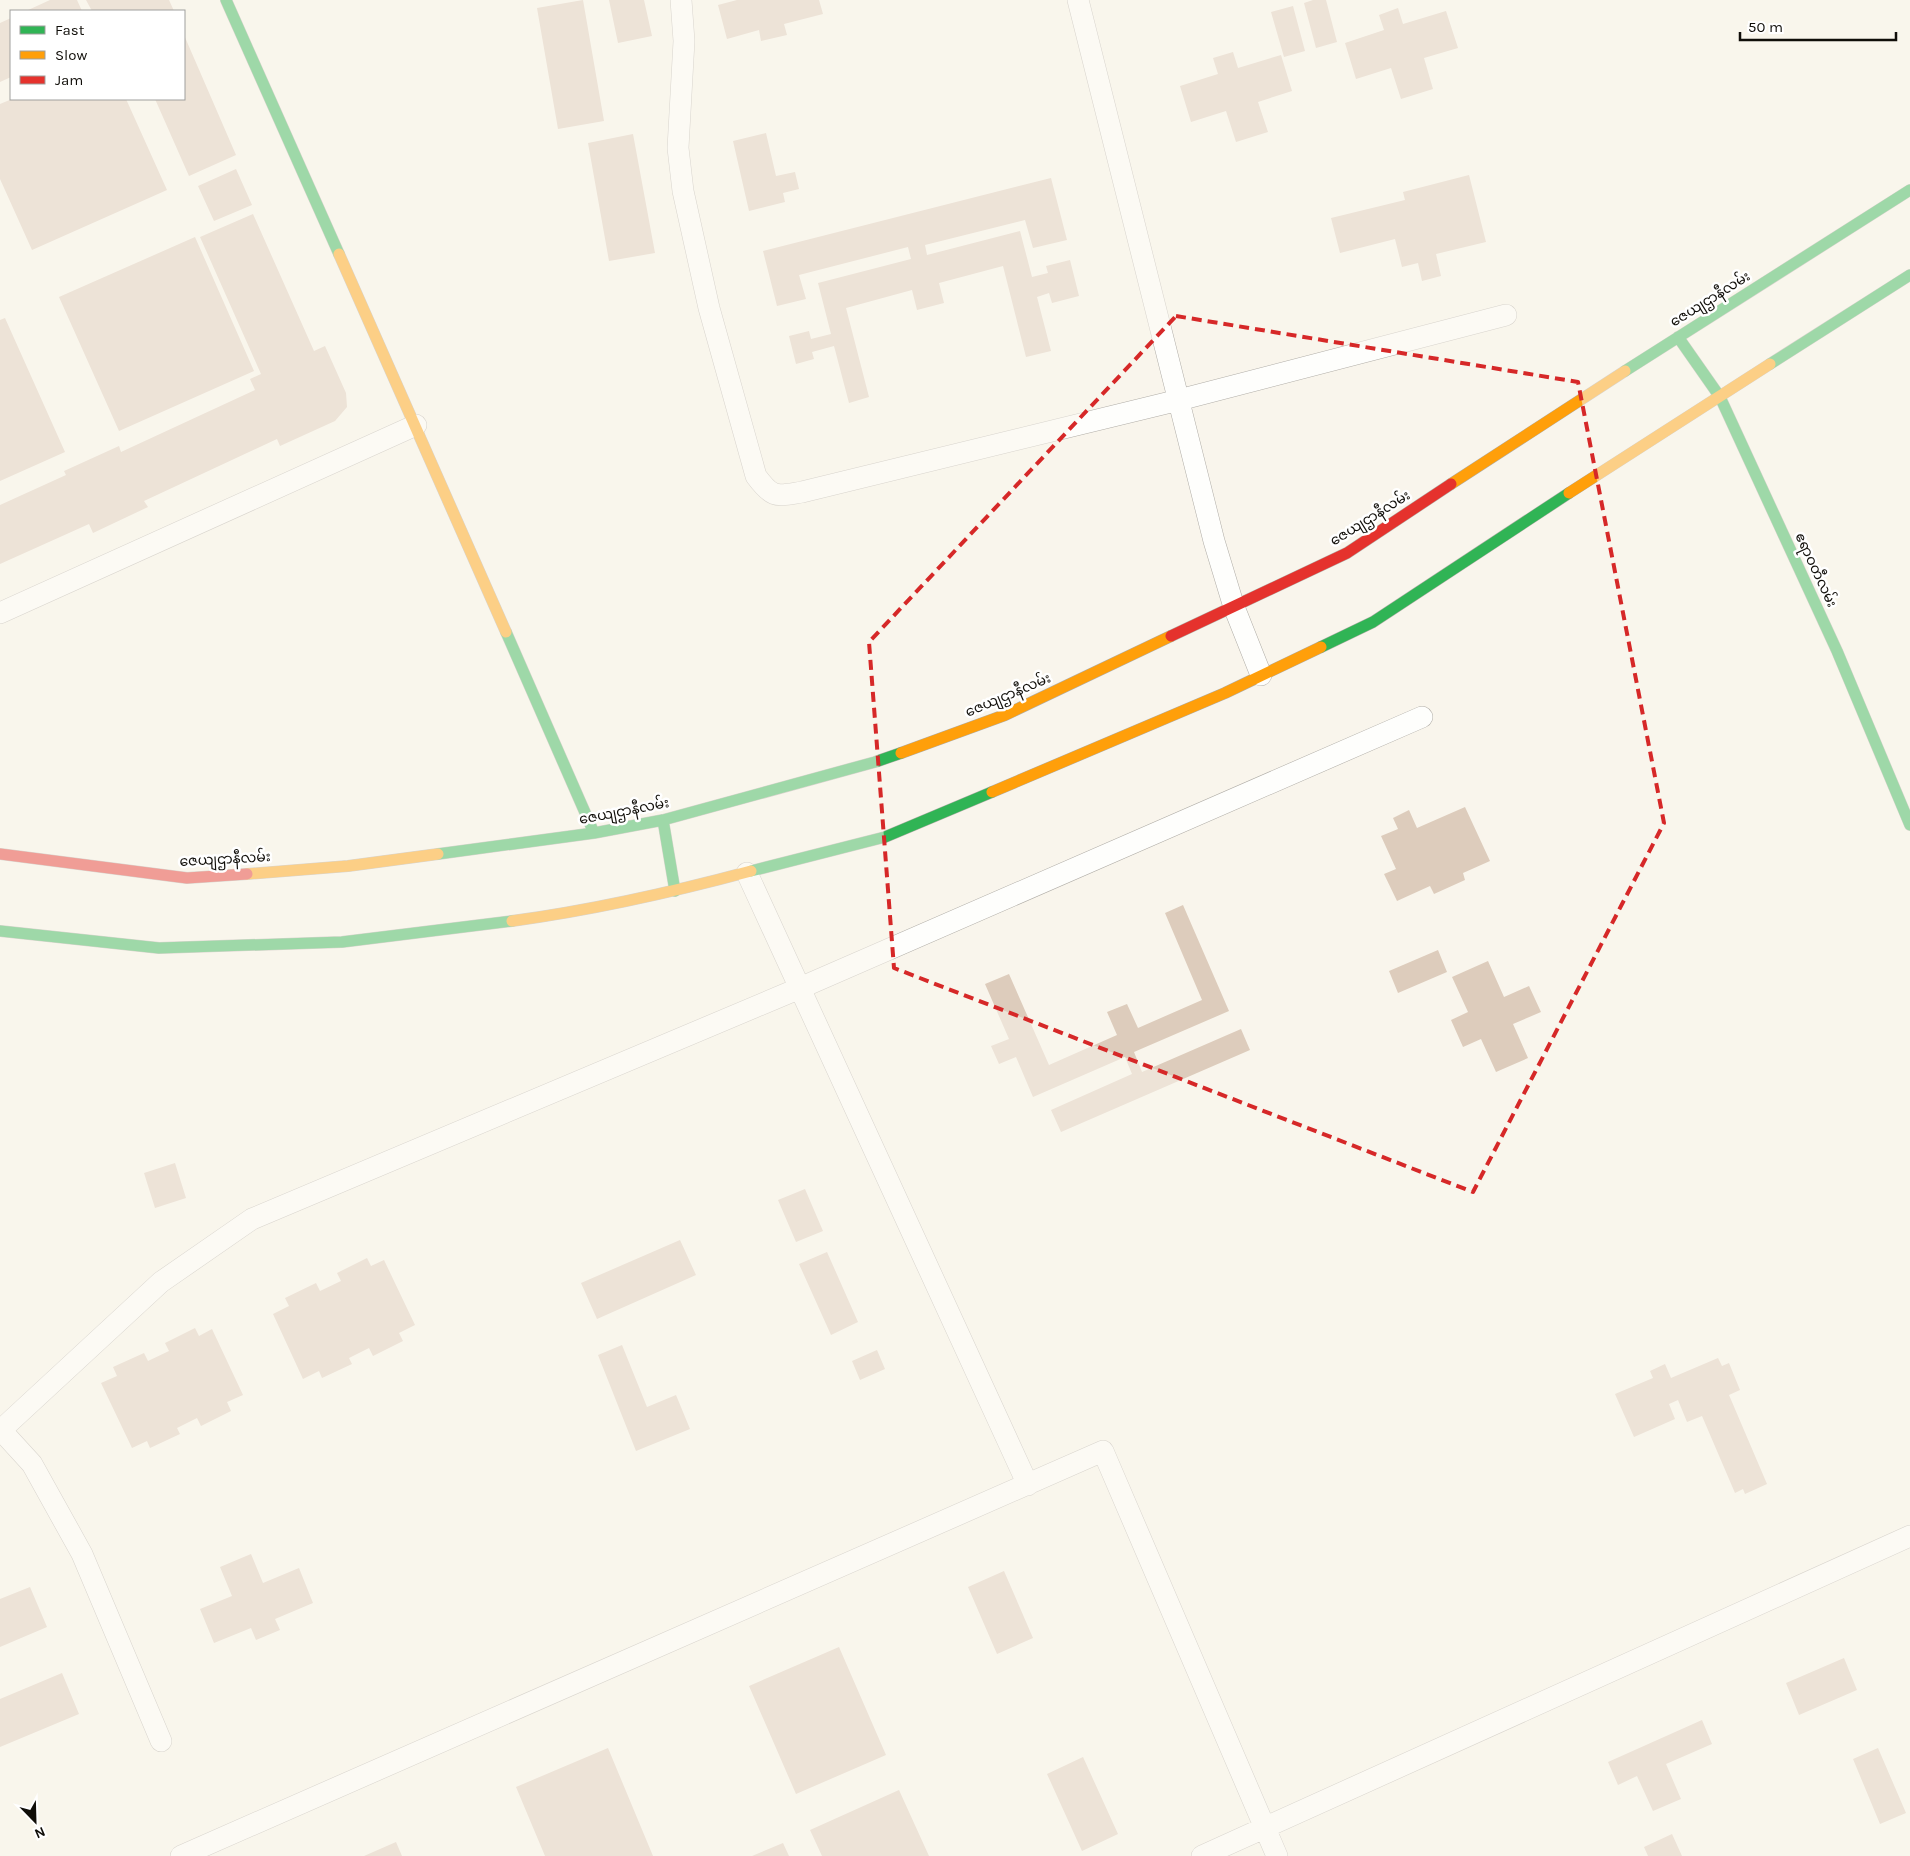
<svg xmlns="http://www.w3.org/2000/svg" width="1910" height="1856" viewBox="0 0 1910 1856" font-family="Karla,'Noto Sans Myanmar',sans-serif">
	<rect width="100%" height="100%" fill="#f9f5ec"/>
	<path fill="#ddccbc" d="M50,0H77L82,11H26Z
		M86,0H169L174,11H92Z
		M583,0L604,121L558,129L537,8Z
		M609,0H644L652,36L618,43Z
		M737,0H819L823,14L784,24L787,35L761,41L759,30L727,39L718,5Z
		M1313,0H1326L1337,42L1316,48L1304,3Z
		M1293,6L1305,51L1284,57L1271,12Z
		M1398,8L1403,24L1446,11L1458,48L1424,58L1433,89L1401,99L1391,68L1356,79L1345,43L1384,30L1379,15Z
		M11,18V77L0,82V23Z
		M184,35L236,155L189,176L155,99H184Z
		M1233,52L1238,68L1281,55L1292,91L1258,102L1268,132L1236,142L1226,111L1191,122L1180,86L1218,74L1213,58Z
		M12,99H126L167,190L32,250L0,179V104Z
		M766,133L776,176L795,172L799,189L783,193L785,202L749,211L733,141Z
		M633,134L655,253L609,261L588,143Z
		M236,169L252,205L214,221L198,186Z
		M1469,175L1486,242L1436,254L1441,276L1422,281L1418,263L1402,267L1395,239L1340,253L1331,218L1405,200L1403,192Z
		M1051,178L1067,240L1033,248L1025,220L925,245L927,255L1020,231L1032,277L1048,273L1046,266L1070,260L1079,296L1052,303L1049,293L1037,297L1051,351L1026,357L1003,266L939,283L944,303L917,310L912,290L846,308L869,397L849,403L834,346L812,352L814,359L796,364L789,336L809,331L811,339L831,334L818,283L911,259L908,247L799,275L806,299L777,306L763,251Z
		M253,214L314,351L325,346L346,393L347,407L335,421L280,446L277,439L144,501L148,507L93,533L89,524L0,564V505L66,475L64,471L119,446L121,452L255,390L250,379L261,374L200,237Z
		M195,237L254,371L119,431L59,297Z
		M5,318L65,452L0,481V320Z
		M1465,807L1490,861L1463,873L1465,880L1434,894L1430,886L1397,901L1384,874L1396,869L1381,836L1398,829L1393,818L1409,810L1417,828Z
		M1183,905L1229,1011L1134,1052L1142,1072L1241,1029L1250,1050L1061,1132L1051,1110L1132,1074L1125,1057L1033,1097L1016,1057L999,1064L991,1046L1009,1039L985,984L1009,974L1049,1065L1117,1035L1107,1012L1127,1004L1138,1028L1202,1000L1165,913Z
		M1438,950L1447,972L1398,993L1389,971Z
		M1488,961L1504,997L1529,986L1541,1012L1513,1024L1528,1058L1496,1072L1481,1039L1463,1047L1451,1020L1468,1012L1452,977Z
		M175,1163L186,1198L155,1208L144,1173Z
		M805,1189L823,1231L796,1242L778,1200Z
		M680,1240L696,1275L597,1319L581,1283Z
		M827,1252L858,1322L831,1335L799,1264Z
		M367,1258L371,1266L384,1260L415,1325L399,1333L403,1341L373,1356L369,1348L349,1358L352,1364L322,1378L319,1371L303,1379L273,1314L289,1306L285,1298L316,1283L320,1291L341,1281L337,1273Z
		M195,1328L199,1336L212,1329L243,1395L227,1402L231,1411L201,1426L197,1418L177,1428L180,1434L150,1448L147,1441L132,1448L101,1383L117,1376L113,1367L144,1353L148,1361L169,1351L165,1343Z
		M622,1345L647,1407L676,1395L690,1429L636,1451L598,1355Z
		M877,1350L885,1369L860,1380L852,1361Z
		M1718,1358L1722,1366L1729,1363L1740,1390L1729,1395L1767,1484L1745,1494L1743,1489L1735,1493L1702,1416L1687,1422L1678,1400L1669,1404L1675,1419L1634,1437L1615,1394L1653,1378L1650,1371L1665,1364L1671,1378Z
		M251,1554L263,1583L299,1568L313,1603L275,1619L280,1630L256,1640L251,1628L214,1643L200,1609L232,1596L220,1567Z
		M1004,1571L1033,1638L997,1654L968,1587Z
		M30,1587L47,1627L0,1647V1599Z
		M839,1647L886,1755L796,1794L749,1686Z
		M1844,1658L1857,1690L1799,1715L1786,1683Z
		M62,1673L79,1714L0,1747V1699Z
		M1702,1720L1712,1744L1666,1764L1681,1799L1653,1811L1637,1776L1618,1785L1608,1762Z
		M608,1748L653,1856H545L516,1787Z
		M1878,1748L1906,1813L1880,1824L1853,1759Z
		M1083,1757L1118,1834L1082,1851L1047,1774Z
		M899,1790L929,1856H822L810,1830Z
		M1672,1834L1682,1856H1648L1644,1847Z
		M396,1842L402,1856H364Z
		M783,1843L789,1856H752Z"/>
	<g fill="none" stroke-linecap="round" stroke-linejoin="round">
		<g stroke="#b0ada7" stroke-width="22">
			<path id="street" d="M681,0L684,41L678,148L683,191L709,308L756,476C773,499 776,496 802,492L1179,400L1506,315
				M1078,0L1214,541L1234,607L1261,675
				M0,613L416,425
				M747,873L1028,1485
				M0,1429L32,1464L82,1554L161,1741
				M1,1430L161,1282L252,1219L800,988L1422,717
				M181,1856L1103,1451L1277,1856
				M1202,1856L1910,1536"/>
		</g>
		<g stroke="#b0ada7" stroke-width="12">
			<path id="fast" d="M226,0L339,254
				M1678,337L1720,397L1837,651L1910,825
				M1770,364L1910,275
				M1625,371L1910,190
				M506,632L594,833
				M1321,647L1373,622L1569,493
				M663,820L675,891
				M438,854L594,833L663,820L875,762L901,753
				M751,871L885,837L992,792
				M0,931L159,948L342,942L512,921"/>
		</g>
		<g stroke="#b0ada7" stroke-width="12">
			<path id="slow" d="M339,254L506,632
				M1451,484L1625,371
				M1569,493L1770,364
				M901,753L1005,715L1171,636
				M992,792L1225,693L1321,647
				M247,874L348,866L438,854
				M512,921C593,910 673,892 751,871"/>
		</g>
		<g stroke="#b0ada7" stroke-width="12">
			<path id="jam" d="M1171,636L1347,553L1451,484
				M0,854L187,878L247,874"/>
		</g>
		<use href="#street" stroke="#fefefc" stroke-width="21"/>
		<use href="#fast" stroke="#30b455" stroke-width="11"/>
		<use href="#slow" stroke="#ff9f0a" stroke-width="11"/>
		<use href="#jam" stroke="#e5322d" stroke-width="11"/>
	</g>
	<path d="M0 0H1910V1856H0ZM1176,316L1578,382L1664,823L1473,1192L894,968L869,642Z" fill="#f9f5ec" fill-opacity=".55" fill-rule="evenodd"/>
	<path fill="none" stroke="#d62828" stroke-width="4" stroke-dasharray="10 6" stroke-linejoin="round" d="M1176,316L1578,382L1664,823L1473,1192L894,968L869,642Z"/>
	<g text-anchor="middle" dominant-baseline="central" stroke-width="5" stroke-linejoin="round" paint-order="stroke">
		<g font-size="14" fill="#100e09" stroke="#fff">
			<text transform="translate(1710 299) rotate(-32)">ဇေယျဌာနီလမ်း</text>
			<text transform="translate(1370 518) rotate(-32)">ဇေယျဌာနီလမ်း</text>
			<text transform="translate(1816 570) rotate(65)">ဧရာဝတီလမ်း</text>
			<text transform="translate(1008 695) rotate(-23)">ဇေယျဌာနီလမ်း</text>
			<text transform="translate(624 811) rotate(-11)">ဇေယျဌာနီလမ်း</text>
			<text transform="translate(225 859) rotate(-3)">ဇေယျဌာနီလမ်း</text>
		</g>
	</g>
	<rect x="10" y="10" width="175" height="90" fill="#ffffff" stroke="#9f9f9d"/>
	<rect x="20" y="26" width="25" height="8" fill="#30b455" stroke="#9f9f9d"/>
	<text x="55" y="35" font-size="15" fill="#100e09">Fast</text>
	<rect x="20" y="51" width="25" height="8" fill="#ff9f0a" stroke="#9f9f9d"/>
	<text x="55" y="60" font-size="15" fill="#100e09">Slow</text>
	<rect x="20" y="76" width="25" height="8" fill="#e5322d" stroke="#9f9f9d"/>
	<text x="55" y="85" font-size="15" fill="#100e09">Jam</text>
	<g transform="translate(35 1821) rotate(157)" stroke="#ffffff" stroke-width="4" paint-order="stroke">
	<path d="M0-4L9 19L0 12L-9 19Z" fill="#100e09"/>
	<text y="-8" font-size="14" font-weight="bold" text-anchor="middle" fill="#100e09">N</text>
	</g>
	<path d="M1740 32v8h156v-8" fill="none" stroke="#100e09" stroke-width="2.5"/>
	<text x="1748" y="32" font-size="15" fill="#100e09" stroke="#ffffff" stroke-width="4" paint-order="stroke">50 m</text>
</svg>
